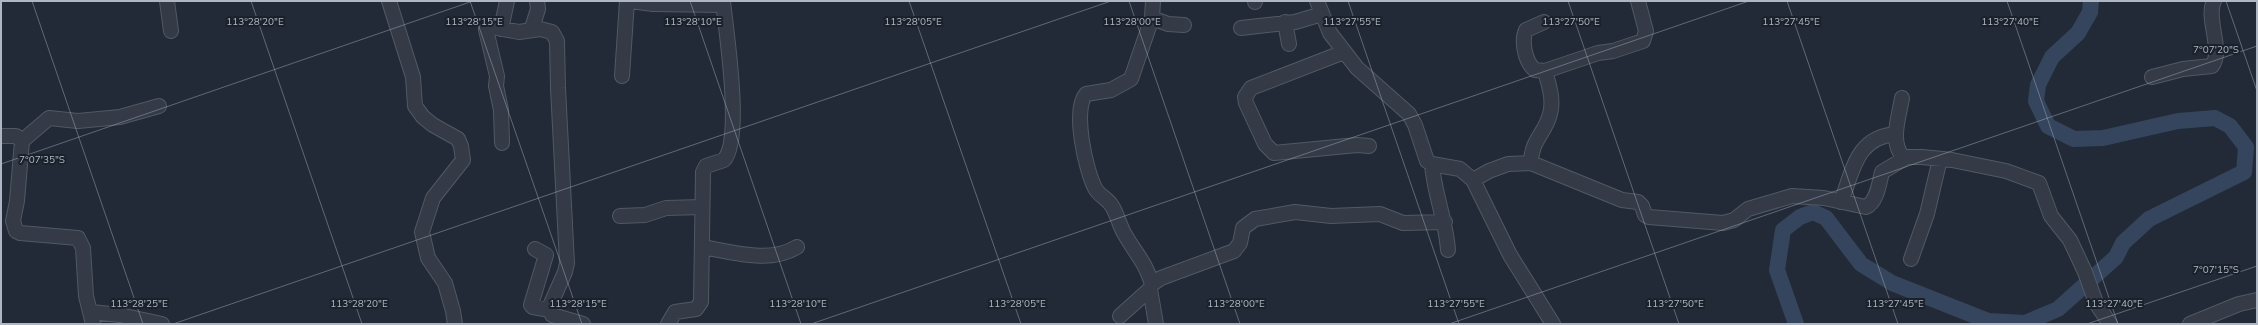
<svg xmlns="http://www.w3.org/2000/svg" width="2258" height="325" viewBox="0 0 2258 325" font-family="'Nunito Sans',sans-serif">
	<rect width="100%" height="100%" fill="#212a36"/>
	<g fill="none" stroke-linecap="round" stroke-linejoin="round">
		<path stroke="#35455d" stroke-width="16" d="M1796,324L1777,270L1783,230L1800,217L1813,212L1826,218L1861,264L1892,283L1988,321L2025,323L2058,309L2116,257L2123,243L2149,219L2244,172L2246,147L2230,126L2215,118L2178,121L2103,138L2074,139L2048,126L2036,101L2038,85L2052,57L2078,33L2090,12L2091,1"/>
		<g stroke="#515964" stroke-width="16">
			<path id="minor" d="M167,1L171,31
				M389,1L413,77L415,106L423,117L433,125L458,139L461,146L463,160L433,198L422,232L428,258L445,283L453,311L455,324
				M631,1L653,4L723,5
				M1317,1L1330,33L1357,68L1409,114L1415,125L1427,161L1432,164L1460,169L1473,180L1510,255L1553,324
				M1255,2V1
				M1152,18L1168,24L1184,25
				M1285,22L1289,44
				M1544,22L1526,30C1521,41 1525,62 1535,70L1545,71
				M532,28L538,9L537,1
				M1241,28L1295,22L1322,14
				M501,29L507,1
				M1344,52L1251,88L1245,97L1246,103L1265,144L1274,153L1357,145L1369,146
				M622,76L627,1
				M2152,77L2183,69L2212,66C2224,51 2205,17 2214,1
				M1902,98C1899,117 1889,143 1904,158
				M1,136H16L22,141L17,201L13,221L16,231L20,233L78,238L83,248L86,296L93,324
				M22,141L49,118L78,121L120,117L159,106
				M502,143L501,110L496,86L497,76L486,30L492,27L519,32L540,29L552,32L557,41L558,88L567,263L565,272L549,308L552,315L583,324
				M1531,163C1531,140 1545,134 1550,114C1554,100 1549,85 1545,71L1598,53L1613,51L1643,41L1646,31L1638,1
				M1432,164C1434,193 1446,220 1448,250
				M1473,180L1489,171L1508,164L1531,163L1622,200L1638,202L1642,206L1645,215L1649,217L1723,223L1734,220L1748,209L1792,196L1824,198L1866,207C1877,202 1879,184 1882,172L1907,157H1922L1952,160L2006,171L2039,183L2051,216L2070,240L2085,272L2096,303L2110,324
				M1841,202C1853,171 1856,137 1896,134
				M620,216L645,215L666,208L702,207
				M702,247C733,252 769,264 797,247
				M535,249L546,255L531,305L533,307L550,310
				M1911,259L1927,214L1940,159
				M1152,284C1145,261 1135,253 1124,233C1119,224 1117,214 1112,206C1107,198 1099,196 1095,188C1086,171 1072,110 1086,94L1111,90L1131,79L1152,18L1153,1
				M91,312L120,315L162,324
				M1120,316L1150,289
				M668,324L675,312L696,309L701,302L703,172L706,166L724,160C743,139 726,31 723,1
				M1156,324L1150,289L1152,284L1161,278L1234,251L1240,243L1243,228L1255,219L1295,212L1331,216L1380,214L1403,223L1445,222
				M2190,324L2239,304L2257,300"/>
		</g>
		<use href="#minor" stroke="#343b47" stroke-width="14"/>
	</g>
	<path fill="none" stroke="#aeb6c3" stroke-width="1" stroke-opacity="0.45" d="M32,1L143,324M251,1L362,324M470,1L582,324M690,1L801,324M909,1L1021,324M1129,1L1240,324M1348,1L1459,324M1568,1L1679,324M1787,1L1898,324M2007,1L2118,324M2226,1L2257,91M1,164L473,1M173,324L1111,1M811,324L1749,1M1449,324L2257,46M2087,324L2257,266"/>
	<g font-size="10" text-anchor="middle" fill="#aeb6c3" stroke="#1a212b" stroke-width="4" stroke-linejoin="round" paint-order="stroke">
		<text x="255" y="25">113°28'20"E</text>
		<text x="474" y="25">113°28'15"E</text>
		<text x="693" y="25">113°28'10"E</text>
		<text x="913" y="25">113°28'05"E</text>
		<text x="1132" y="25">113°28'00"E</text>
		<text x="1352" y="25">113°27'55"E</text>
		<text x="1571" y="25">113°27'50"E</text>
		<text x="1791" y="25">113°27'45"E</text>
		<text x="2010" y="25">113°27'40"E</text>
		<text x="2216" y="53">7°07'20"S</text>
		<text x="42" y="163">7°07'35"S</text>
		<text x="2216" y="273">7°07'15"S</text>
		<text x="139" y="307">113°28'25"E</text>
		<text x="359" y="307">113°28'20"E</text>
		<text x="578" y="307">113°28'15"E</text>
		<text x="798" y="307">113°28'10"E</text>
		<text x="1017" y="307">113°28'05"E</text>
		<text x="1236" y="307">113°28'00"E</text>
		<text x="1456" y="307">113°27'55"E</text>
		<text x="1675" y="307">113°27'50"E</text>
		<text x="1895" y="307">113°27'45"E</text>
		<text x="2114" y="307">113°27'40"E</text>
	</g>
	<rect width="2258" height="325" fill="none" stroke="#aeb6c3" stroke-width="4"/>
</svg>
